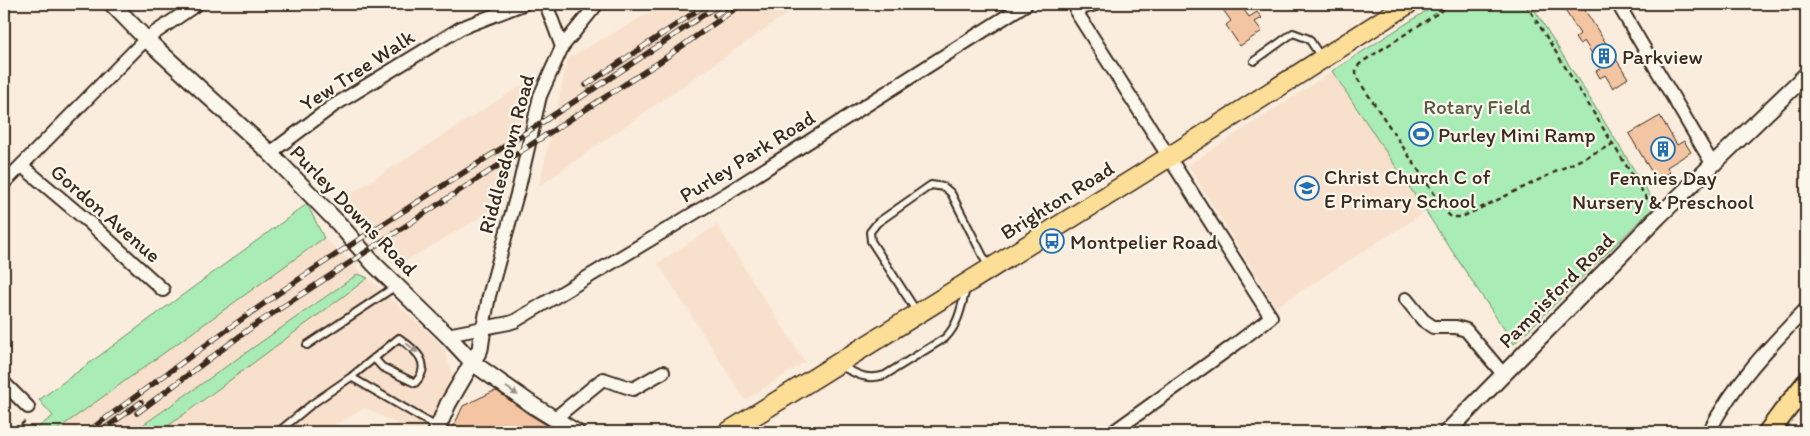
<svg xmlns="http://www.w3.org/2000/svg" width="1810" height="436" viewBox="0 0 1810 436" font-family="Itim,sans-serif">
	<rect width="100%" height="100%" fill="#faeddd"/>
	<filter id="ink" filterUnits="userSpaceOnUse"><feTurbulence type="fractalNoise" baseFrequency=".02" numOctaves="2"/><feDisplacementMap in="SourceGraphic" scale="10" xChannelSelector="R" yChannelSelector="G"/><feConvolveMatrix kernelMatrix="1 2 1 2 8 2 1 2 1" color-interpolation-filters="sRGB"/></filter>
	<g filter="url(#ink)">
		<path fill="#f8e1cc" d="M665,4H801L539,186L568,58Z
			M1333,71L1427,211L1276,307L1188,165Z
			M533,78L502,205L397,266L344,198Z
			M307,204L324,238L443,346L453,374L426,432H414L365,408L323,432H32L53,416L39,400Z
			M717,225L805,362L745,400L658,263Z"/>
		<path fill="#aaecb5" stroke="#728b6a" d="M1437,4H1531L1656,205L1514,344L1332,71Z
			M307,204L324,238L54,432H32L53,416L39,400Z
			M358,274L368,278L160,432H133Z"/>
		<path fill="#f4c5a3" stroke="#3b2a1e" d="M1219,4H1240L1249,17L1257,12L1262,18L1255,22L1262,31L1240,46L1226,25L1231,21Z
			M1561,4H1581L1628,78L1613,88L1605,75L1600,78L1596,71L1601,68L1584,41L1579,44L1575,38L1580,34Z
			M1660,116L1677,145L1684,141L1691,152L1667,167L1670,172L1657,181L1629,134Z
			M497,391L527,413L558,432H451L463,406L492,392Z"/>
		<g fill="none" stroke-linecap="round" stroke-linejoin="round">
			<g stroke="#3b2a1e" stroke-width="10">
				<path id="service" d="M1254,61L1293,33L1309,39L1321,57
					M917,312L871,241L870,232L877,223L931,185L944,187L951,193L989,268
					M307,345L396,286
					M841,366C857,374 866,381 885,375L945,338C959,324 961,307 966,289
					M351,377L399,338C414,349 434,363 415,383L382,367L374,358
					M278,432L312,404L351,377L437,427"/>
			</g>
			<g stroke="#3b2a1e" stroke-width="16">
				<path id="minor" d="M546,4L562,47
					M1075,4L1084,7L1096,4
					M1618,4L1713,165
					M1076,5L1077,13L1271,317L1237,343L1113,432
					M270,153L333,106L461,28L523,4
					M22,166L91,224L163,290
					M4,183L146,39L197,4
					M1406,299L1423,320L1433,327H1456L1466,330L1503,374
					M483,328L489,296L519,187L540,96L562,47L597,4
					M447,335L509,323L515,321L726,194L1026,4
					M4,383L28,407
					M554,419L603,379L633,389L663,372
					M1709,432C1733,384 1769,347 1806,309"/>
			</g>
			<g stroke="#3b2a1e" stroke-width="19">
				<path id="tertiary" d="M112,4L146,39L270,153L339,224L374,264L447,335L473,363L534,406L576,432
					M436,432L448,404L480,349L483,328
					M1447,432L1658,217L1806,75"/>
			</g>
			<g stroke="#3b2a1e" stroke-width="22">
				<path id="primary" d="M728,432L1169,157L1408,4"/>
			</g>
			<g stroke="#3b2a1e" stroke-width="24">
				<path id="trunk" d="M1769,432L1783,413L1806,384"/>
			</g>
			<path stroke="#3b2a1e" stroke-width="2.5" stroke-dasharray="5 4" stroke-linecap="butt" d="M1452,4L1362,62C1356,67 1355,70 1357,78L1447,213L1451,217H1462L1613,144
				M1526,4L1652,207
				M21,425L27,419"/>
			<use href="#service" stroke="#fbf7ec" stroke-width="6"/>
			<use href="#minor" stroke="#fbf7ec" stroke-width="12"/>
			<use href="#tertiary" stroke="#fbf7ec" stroke-width="15"/>
			<use href="#primary" stroke="#fcde96" stroke-width="19"/>
			<use href="#trunk" stroke="#fcde96" stroke-width="20"/>
			<g stroke="#3b2a1e" stroke-width="5.5">
				<path id="rail" d="M715,15L731,4
					M586,85L707,4
					M137,413L252,327L451,196L658,63L742,4
					M87,432C171,371 255,307 343,250C469,168 597,90 719,4
					M100,432L141,402"/>
			</g>
			<use href="#rail" stroke="#fbf7ec" stroke-width="4" stroke-dasharray="11" stroke-linecap="butt"/>
		</g>
		<defs><path id="oneway-solid" d="M-6-.8H1V-3.2L6.5 0L1 3.2V.8H-6Z" transform="scale(1.25)"/></defs>
		<g fill="#9b9085">
			<use href="#oneway-solid" transform="translate(412 348) rotate(40)"/>
			<use href="#oneway-solid" transform="translate(512 391) rotate(35)"/>
		</g>
	</g>
	<defs>
		<g id="building-ring" transform="scale(1.25)"><circle r="9.5" fill="#fbf7ec" stroke="#1f6fb2" stroke-width="1.5"/><path d="M-4-6H4V6H1V3H-1V6H-4ZM-2.5-4.3h1.7v1.8h-1.7ZM.8-4.3h1.7v1.8H.8ZM-2.5-1h1.7V.8h-1.7ZM.8-1h1.7V.8H.8Z" fill="#1f6fb2"/></g>
		<g id="stadium-ring" transform="scale(1.25)"><circle r="9.5" fill="#fbf7ec" stroke="#1f6fb2" stroke-width="1.5"/><path d="M0-5a6.5 5 0 1 0 0 10a6.5 5 0 1 0 0-10ZM-3.5-1.8h7v3.6h-7Z" fill="#1f6fb2"/></g>
		<g id="school-ring" transform="scale(1.25)"><circle r="9.5" fill="#fbf7ec" stroke="#1f6fb2" stroke-width="1.5"/><path d="M0-5L7-2L0 1L-7-2ZM-4 1L0 2.5L4 1V4Q0 6-4 4Z" fill="#1f6fb2"/></g>
		<g id="bus-ring" transform="scale(1.25)"><circle r="9.5" fill="#fbf7ec" stroke="#1f6fb2" stroke-width="1.5"/><path d="M-5-6H5V4H4V6H2V4H-2V6H-4V4H-5ZM-3.5-4V0h7V-4ZM-3.5 1.2v1.5H-2V1.2ZM2 1.2v1.5H3.5V1.2Z" fill="#1f6fb2"/></g>
	</defs>
	<g fill-rule="evenodd">
		<use href="#building-ring" x="1604" y="56"/>
		<use href="#stadium-ring" x="1421" y="134"/>
		<use href="#building-ring" x="1663" y="149"/>
		<use href="#school-ring" x="1307" y="188"/>
		<use href="#bus-ring" x="1052" y="241"/>
	</g>
	<g text-anchor="middle" dominant-baseline="central" stroke-width="4.5" stroke-linejoin="round" paint-order="stroke">
		<g font-size="21" fill="#3b2a1e" stroke="#fbf7ec" text-anchor="start">
			<text x="1622" y="56">Parkview</text>
			<text x="1438" y="134">Purley Mini Ramp</text>
			<text x="1324" y="176">Christ Church C of<tspan x="1324" dy="24">E Primary School</tspan></text>
			<text x="1663" y="177" text-anchor="middle">Fennies Day<tspan x="1663" dy="24">Nursery &amp; Preschool</tspan></text>
			<text x="1070" y="241">Montpelier Road</text>
		</g>
		<g font-size="21" fill="#3b2a1e" stroke="#fbf7ec">
			<text transform="translate(357 70) rotate(-33)">Yew Tree Walk</text>
			<text transform="translate(506 154) rotate(-75)">Riddlesdown Road</text>
			<text transform="translate(747 156) rotate(-32)">Purley Park Road</text>
			<text transform="translate(1057 200) rotate(-32)">Brighton Road</text>
			<text transform="translate(354 210) rotate(46)">Purley Downs Road</text>
			<text transform="translate(106 213) rotate(41)">Gordon Avenue</text>
			<text transform="translate(1556 290) rotate(-45)">Pampisford Road</text>
		</g>
		<g font-size="21" fill="#575a44" stroke="#fbf7ec">
			<text x="1477" y="106">Rotary Field</text>
		</g>
	</g>
	<rect width="1810" height="436" fill="none" stroke="#fbf7ec" stroke-width="20"/>
	<rect x="10" y="10" width="1790" height="416" fill="none" stroke="#3b2a1e" stroke-width="2" filter="url(#ink)"/>
</svg>
